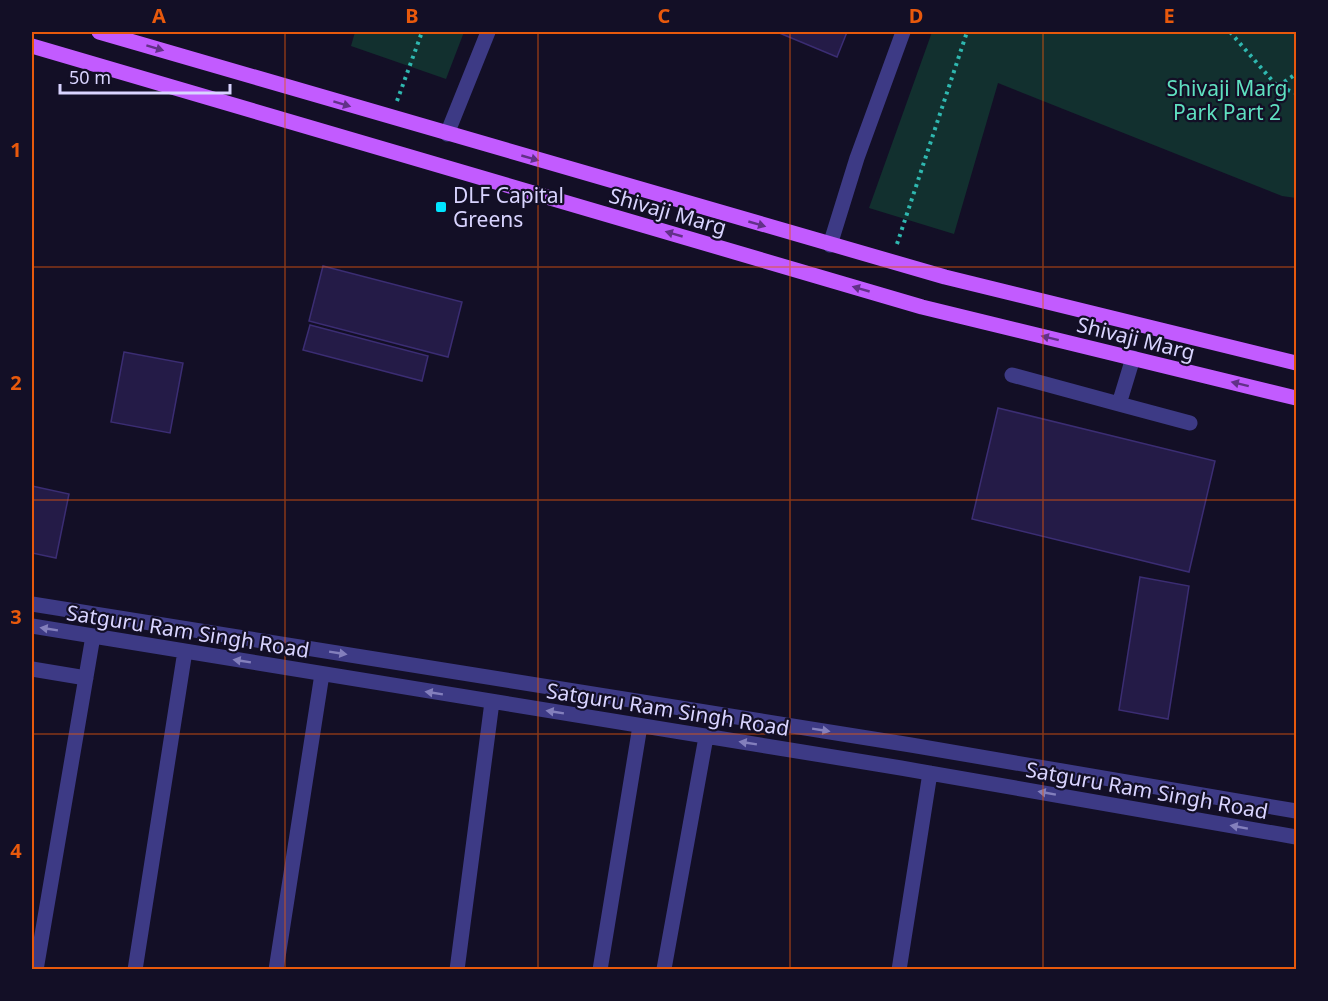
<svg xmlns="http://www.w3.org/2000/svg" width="1328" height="1001" viewBox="0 0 1328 1001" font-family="'Noto Sans',sans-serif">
	<rect width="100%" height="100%" fill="#130f26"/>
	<path fill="#12302f" d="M355,32H464L446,79L351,46Z
		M932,32H1296V198L1282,196L998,83L954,234L869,208Z"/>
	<path fill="#241b47" stroke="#3b2d73" stroke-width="1.5" d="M777,32H847L837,57Z
		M323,266L462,302L448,357L309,321Z
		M310,325L428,356L422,381L303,350Z
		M124,352L183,363L170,433L111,422Z
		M998,408L1215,461L1189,572L972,519Z
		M32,486L69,494L56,558L32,553Z
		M1140,577L1189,586L1168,719L1119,710Z"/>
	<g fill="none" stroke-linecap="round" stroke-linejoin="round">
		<path stroke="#2fb8b0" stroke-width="4" stroke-dasharray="3 4.5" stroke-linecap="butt" d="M1230,32L1277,86L1296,93
			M1278,86L1296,74
			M397,101L422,32
			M897,244L967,32"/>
		<path stroke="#3d3a85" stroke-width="15" d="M447,134L488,32
			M830,245L857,158L903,32
			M1012,375L1119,404L1133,358
			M1119,404L1190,423
			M32,604L911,745L1296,811
			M32,626L901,768L1296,837
			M32,669L86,678
			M664,969L706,737
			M36,970L93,636
			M135,970L185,651
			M276,970L322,674
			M457,970L492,702
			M600,970L640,726
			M899,970L930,773"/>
		<path stroke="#c25bff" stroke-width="15" d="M99,32L945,277L1296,363
			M32,46L922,307L1296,398"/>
	</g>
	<defs><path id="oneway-solid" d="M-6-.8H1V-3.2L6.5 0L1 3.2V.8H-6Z" transform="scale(1.5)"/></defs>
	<g fill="#623188">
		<use href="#oneway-solid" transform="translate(155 48) rotate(17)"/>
		<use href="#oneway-solid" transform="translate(342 104) rotate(17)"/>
		<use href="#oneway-solid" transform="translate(530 158) rotate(16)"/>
		<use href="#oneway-solid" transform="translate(757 224) rotate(16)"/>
		<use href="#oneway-solid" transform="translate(674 234) rotate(-164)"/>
		<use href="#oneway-solid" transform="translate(861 289) rotate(-164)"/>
		<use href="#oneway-solid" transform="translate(1050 338) rotate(-166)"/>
		<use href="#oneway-solid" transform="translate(1240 384) rotate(-166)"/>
	</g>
	<g fill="#837fbc">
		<use href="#oneway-solid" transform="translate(49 629) rotate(-171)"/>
		<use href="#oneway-solid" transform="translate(338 653) rotate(9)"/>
		<use href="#oneway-solid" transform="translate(242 661) rotate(-171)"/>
		<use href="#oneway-solid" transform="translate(434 693) rotate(-171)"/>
		<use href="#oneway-solid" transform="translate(555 712) rotate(-171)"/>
		<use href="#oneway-solid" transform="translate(821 730) rotate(9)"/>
		<use href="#oneway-solid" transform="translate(748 743) rotate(-171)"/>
		<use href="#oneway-solid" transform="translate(1047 793) rotate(-170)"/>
		<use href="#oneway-solid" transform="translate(1239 827) rotate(-170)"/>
	</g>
	<path fill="none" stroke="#e8590c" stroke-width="1.5" stroke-opacity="0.55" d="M285,32V970M538,32V970M790,32V970M1043,32V970M32,267H1296M32,500H1296M32,734H1296"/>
	<rect fill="#00e5ff" stroke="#130f26" stroke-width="2" x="435" y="201" width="12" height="12" rx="3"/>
	<g text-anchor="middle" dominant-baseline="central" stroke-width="4.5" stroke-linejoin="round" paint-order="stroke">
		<g font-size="21" fill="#5fe0c0" stroke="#130f26">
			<text x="1227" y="88">Shivaji Marg<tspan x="1227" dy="24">Park Part 2</tspan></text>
		</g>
		<g font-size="21" fill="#d9d4ff" stroke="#130f26" text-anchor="start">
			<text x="453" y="195">DLF Capital<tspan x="453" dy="24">Greens</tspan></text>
		</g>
		<g font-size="21" fill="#d9d4ff" stroke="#130f26">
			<text transform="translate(668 211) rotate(16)">Shivaji Marg</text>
			<text transform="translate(1136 338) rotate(14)">Shivaji Marg</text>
			<text transform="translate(188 631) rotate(9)">Satguru Ram Singh Road</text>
			<text transform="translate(668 709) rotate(9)">Satguru Ram Singh Road</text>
			<text transform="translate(1147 790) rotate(10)">Satguru Ram Singh Road</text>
		</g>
	</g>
	<rect width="1328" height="1001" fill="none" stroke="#130f26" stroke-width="66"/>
	<path d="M60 84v9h170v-9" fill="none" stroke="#d9d4ff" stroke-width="3"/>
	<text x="69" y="84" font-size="18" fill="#d9d4ff" stroke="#130f26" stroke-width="4.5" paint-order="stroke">50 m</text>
	<rect x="33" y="33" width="1262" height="935" fill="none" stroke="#e8590c" stroke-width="2"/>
	<g font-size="20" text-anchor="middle" font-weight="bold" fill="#e8590c">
		<text x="159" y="23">A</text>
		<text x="412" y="23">B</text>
		<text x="664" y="23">C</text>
		<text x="916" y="23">D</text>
		<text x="1169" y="23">E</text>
		<text x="16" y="157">1</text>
		<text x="16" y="390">2</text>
		<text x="16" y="624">3</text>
		<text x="16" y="858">4</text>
	</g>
</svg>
